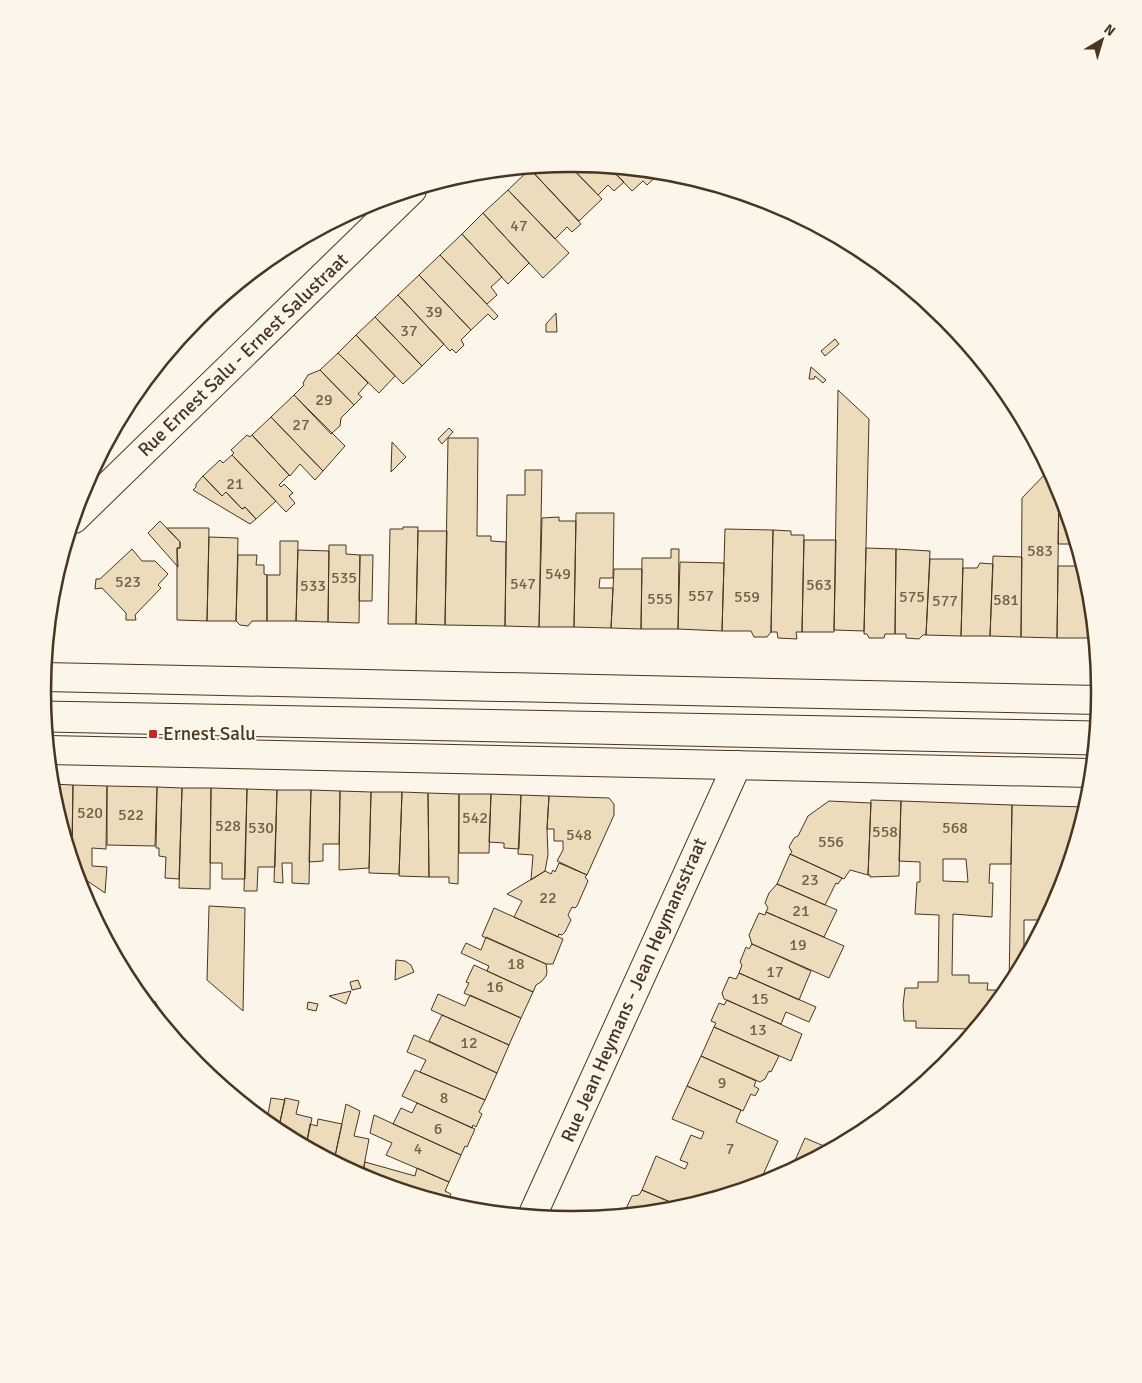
<svg xmlns="http://www.w3.org/2000/svg" width="1142" height="1383" viewBox="0 0 1142 1383" font-family="Signika,sans-serif">
	<rect width="100%" height="100%" fill="#fbf6e9"/>
	<path fill="#ecdcbc" stroke="#4a3520" fill-rule="evenodd" d="M567,163L602,199L579,221L530,169L532,167Z
		M567,163L609,167L624,182L614,191L608,185L598,195Z
		M609,167L661,172L647,185L643,181L632,191Z
		M530,169L581,224L572,232L567,227L555,239L508,190Z
		M508,190L569,253L543,278L483,213Z
		M483,213L529,263L508,284L462,234Z
		M462,234L502,277L491,287L497,295L487,304L440,255Z
		M440,255L498,316L494,320L488,314L471,330L419,275Z
		M419,275L471,330L461,340L464,345L456,353L452,349L450,351L398,295Z
		M398,295L444,344L422,366L375,317Z
		M556,313L557,332H546V324Z
		M375,317L422,366L403,384L356,335Z
		M356,335L395,376L379,393L338,353Z
		M835,339L839,344L825,356L821,351Z
		M338,353L368,383L358,394L362,397L354,405L320,370Z
		M811,367L826,380L823,383L815,376L814,379H809Z
		M320,370L354,405L341,418L340,426L331,434L294,395L304,385L303,383L308,375Z
		M838,390L869,419L864,631L834,630Z
		M294,395L345,446L323,471L271,417Z
		M271,417L323,471L315,480L300,464L290,476L252,435Z
		M449,428L453,432L442,444L438,439Z
		M247,435L250,437L252,435L289,475L279,485L281,487L284,484L293,493L289,496L295,503L286,512L232,455L234,453L231,450Z
		M448,438H478L477,536H491V541L506,542L505,626L445,625Z
		M392,442L406,457L391,472Z
		M232,455L276,501L256,519L245,507L242,509L226,492L222,496L203,476L220,460L223,463Z
		M525,470H542L539,627L505,626L507,495H525Z
		M1049,470L1059,489L1057,638L1021,637L1022,498Z
		M203,476L222,496L226,492L242,509L245,507L256,519L250,524L193,490L196,487V484Z
		M1059,489V490L1076,544H1058Z
		M576,513H614L613,578H600L599,588H613L611,628L574,627Z
		M559,517V521H576L574,627H539L542,518Z
		M160,521L180,542V548H177L178,567L148,533Z
		M403,527H418L416,624H388L390,529H403Z
		M167,528H209L207,621L177,620V548H180V542Z
		M725,529L773,530L771,632L767,637H754L751,631H722Z
		M773,530L791,531V535H804L802,632H796L797,639L778,638L777,632H771Z
		M418,531H447L445,625L416,624Z
		M209,537L238,538L236,621H207Z
		M804,540H836L834,632H802Z
		M280,541H298L296,621H267V575H280Z
		M329,545H346V554L360,555L359,623L328,622Z
		M866,548L896,549L895,634H885L884,638H869L867,634H864Z
		M132,549L142,561H155L168,574L158,585L161,588L135,615L136,620H126V613L102,588L95,589L96,579H100Z
		M671,549H679L678,629H641L642,558H671Z
		M896,549L930,551L926,635H923L919,639L906,638V634H895Z
		M298,550L329,551L328,622L296,621Z
		M238,555H257L256,565H264V574L267,575V621H252L248,626L240,625L236,621Z
		M360,555H373L372,601H359Z
		M993,556L1022,557L1021,637L990,636Z
		M930,559H963L961,636L926,635Z
		M1081,560L1089,589L1093,638H1057L1058,566H1080Z
		M680,562L724,563L722,631L678,629Z
		M980,563L993,564L990,636H961L963,568H977Z
		M614,569H642L641,629L611,628Z
		M52,784L73,785L72,841H67L53,794Z
		M73,785L107,786L106,849L92,848V866L107,867L105,893L77,874L72,859Z
		M107,786L157,787L155,846L107,845Z
		M157,787L182,788L179,879L165,878L166,857L159,856V848H156Z
		M182,788H211L210,889L179,888Z
		M211,788L247,789L245,879H222V863H210Z
		M247,789L277,790L275,867H258L257,891H244Z
		M277,790H311L309,884L292,883V863H282L283,883L274,882Z
		M311,790L340,791L339,844H323V861L309,862Z
		M340,791L371,792L369,868L339,870Z
		M371,792H402L399,874L369,873Z
		M402,792L428,793L429,877L399,876Z
		M428,793L459,794L458,884L449,883V877H429Z
		M459,794H491L489,853H459Z
		M491,794L521,795L519,849L504,848V843L489,842Z
		M521,795L549,796L547,829L548,855L545,871L531,880L533,855L518,854Z
		M549,796L609,798L614,804V815L587,875L557,861L563,850V841H554V829H547Z
		M871,800L901,801L899,876L870,877V875H868Z
		M829,801L871,803L868,875L850,870L844,879L790,854L792,852L789,847L794,838L798,836L808,816Z
		M901,801L1012,805L1011,864H990L989,883H993L992,917L953,914L952,975H969V983H988L987,990H1000V998L975,1029L916,1028V1021H904L903,1005L905,988H918V982H938L939,915L915,914L917,882H920V862L899,861ZM943,859H966L968,882L943,881Z
		M1012,805L1086,807L1059,894L1045,920H1024V959L1009,987Z
		M790,854L842,878L838,884L836,883L825,905L777,884Z
		M559,863L587,875L585,877L588,881L577,906L575,908L572,907L568,915L571,920L565,932L562,935L559,934L558,937L514,917L522,901L507,894L545,871L551,874L553,870L555,872Z
		M777,884L837,910L824,937L766,912L768,908L765,903L769,893Z
		M209,906L245,908L243,1011L207,980Z
		M494,908L563,939L553,964H546L482,936Z
		M766,912L844,946L829,978L752,944L749,935L759,913L765,915Z
		M486,937L546,964L547,972L546,976L541,982L536,985L533,992L487,971L489,966L461,953L466,943L481,950Z
		M752,944L811,971L799,1000L739,973L742,965L740,962L746,947L749,949Z
		M396,960L405,961L411,965L414,972L395,980Z
		M474,965L533,992L521,1018L464,993L469,983L466,982Z
		M739,973L816,1007L809,1022L786,1012L781,1024L724,999L722,993L729,977L736,979Z
		M358,980L361,988L352,990L350,982Z
		M351,991L346,1004L329,996Z
		M438,994L465,1006L470,995L521,1018L509,1045L431,1010Z
		M727,1000L802,1034L791,1061L714,1027L716,1023L711,1021L719,1003L724,1005Z
		M155,1001L170,1028L168,1030L148,1005Z
		M308,1002L318,1004L316,1011L307,1009Z
		M442,1015L509,1045L497,1073L429,1041Z
		M714,1027L779,1056L771,1072L769,1071L765,1079L760,1082L701,1056Z
		M414,1035L497,1073L485,1100L420,1072L426,1060L407,1052Z
		M701,1056L756,1081L754,1086L759,1089L755,1096L751,1094L743,1111L687,1086Z
		M415,1070L485,1100L479,1112L482,1114L476,1127L473,1125L472,1128L402,1096Z
		M687,1086L741,1110L736,1122L778,1141L759,1184L682,1207L642,1190L656,1156L685,1169L688,1163L680,1160L691,1135L701,1139L704,1132L672,1119Z
		M271,1098L285,1100L278,1131L253,1111L268,1114Z
		M285,1098L299,1101L296,1114L312,1118L306,1146L278,1131Z
		M417,1103L475,1129L467,1147L465,1146L461,1155L393,1124L401,1108L412,1113Z
		M346,1104L360,1111L354,1136L369,1139L362,1176L334,1161Z
		M374,1115L461,1155L449,1182L386,1155L392,1143L370,1133Z
		M318,1119L342,1124L334,1161L306,1146L310,1124L317,1126Z
		M805,1138L831,1149L797,1167L793,1165Z
		M365,1162L415,1176L417,1168L449,1182L445,1191L451,1194L447,1203L368,1180L362,1176Z
		M642,1190L682,1207L674,1210L628,1214L624,1213L632,1196L639,1195Z"/>
	<g fill="none" stroke-linecap="round" stroke-linejoin="round">
		<g stroke="#4a3520" stroke-width="30">
			<path id="minor" d="M74,519L412,190
				M532,1216L737,765"/>
		</g>
		<g stroke="#4a3520" stroke-width="30">
			<path id="primary" d="M44,677L1099,700
				M48,750L1091,773"/>
		</g>
		<use href="#minor" stroke="#fbf6e9" stroke-width="28"/>
		<use href="#primary" stroke="#fbf6e9" stroke-width="28"/>
		<path stroke="#4a3520" stroke-width="1" d="M43,701L1097,721
			M47,732L1093,755"/>
	</g>
	<rect fill="#c62828" stroke="#fbf6e9" stroke-width="2" x="148" y="729" width="10" height="10" rx="2.5"/>
	<g text-anchor="middle" dominant-baseline="central" stroke-width="4" stroke-linejoin="round" paint-order="stroke">
		<g font-size="16" fill="#725f47">
			<text x="519" y="226">47</text>
			<text x="434" y="312">39</text>
			<text x="409" y="331">37</text>
			<text x="324" y="400">29</text>
			<text x="301" y="425">27</text>
			<text x="235" y="484">21</text>
			<text x="1040" y="551">583</text>
			<text x="558" y="574">549</text>
			<text x="344" y="578">535</text>
			<text x="128" y="582">523</text>
			<text x="523" y="584">547</text>
			<text x="819" y="585">563</text>
			<text x="313" y="586">533</text>
			<text x="701" y="596">557</text>
			<text x="747" y="597">559</text>
			<text x="912" y="597">575</text>
			<text x="660" y="599">555</text>
			<text x="1006" y="600">581</text>
			<text x="945" y="601">577</text>
			<text x="90" y="813">520</text>
			<text x="131" y="815">522</text>
			<text x="475" y="818">542</text>
			<text x="228" y="826">528</text>
			<text x="261" y="828">530</text>
			<text x="955" y="828">568</text>
			<text x="885" y="832">558</text>
			<text x="579" y="835">548</text>
			<text x="831" y="842">556</text>
			<text x="810" y="880">23</text>
			<text x="548" y="898">22</text>
			<text x="801" y="911">21</text>
			<text x="798" y="945">19</text>
			<text x="516" y="964">18</text>
			<text x="775" y="972">17</text>
			<text x="495" y="987">16</text>
			<text x="760" y="999">15</text>
			<text x="758" y="1030">13</text>
			<text x="469" y="1043">12</text>
			<text x="722" y="1083">9</text>
			<text x="444" y="1098">8</text>
			<text x="438" y="1129">6</text>
			<text x="418" y="1149">4</text>
			<text x="730" y="1149">7</text>
		</g>
		<g font-size="19" fill="#4a3520" stroke="#fbf6e9">
			<text transform="translate(243 355) rotate(-44)">Rue Ernest Salu - Ernest Salustraat</text>
			<text transform="translate(634 990) rotate(-66)">Rue Jean Heymans - Jean Heymansstraat</text>
		</g>
		<g font-size="19" fill="#4a3520" stroke="#fbf6e9" text-anchor="start">
			<text x="163" y="734">Ernest Salu</text>
		</g>
	</g>
	<path d="M0 0H1142V1383H0ZM570 172H572A519 519 0 0 1 1091 691V692A519 519 0 0 1 572 1211H570A519 519 0 0 1 51 692V691A519 519 0 0 1 570 172Z" fill="#fbf6e9" fill-rule="evenodd"/>
	<path fill="none" stroke="#4a3520" stroke-width="2.5" d="M570 172H572A519 519 0 0 1 1091 691V692A519 519 0 0 1 572 1211H570A519 519 0 0 1 51 692V691A519 519 0 0 1 570 172Z"/>
	<g transform="translate(1102 40) rotate(38)" stroke="#fbf6e9" stroke-width="4" paint-order="stroke">
	<path d="M0-4L9 19L0 12L-9 19Z" fill="#4a3520"/>
	<text y="-8" font-size="14" font-weight="bold" text-anchor="middle" fill="#4a3520">N</text>
	</g>
</svg>
